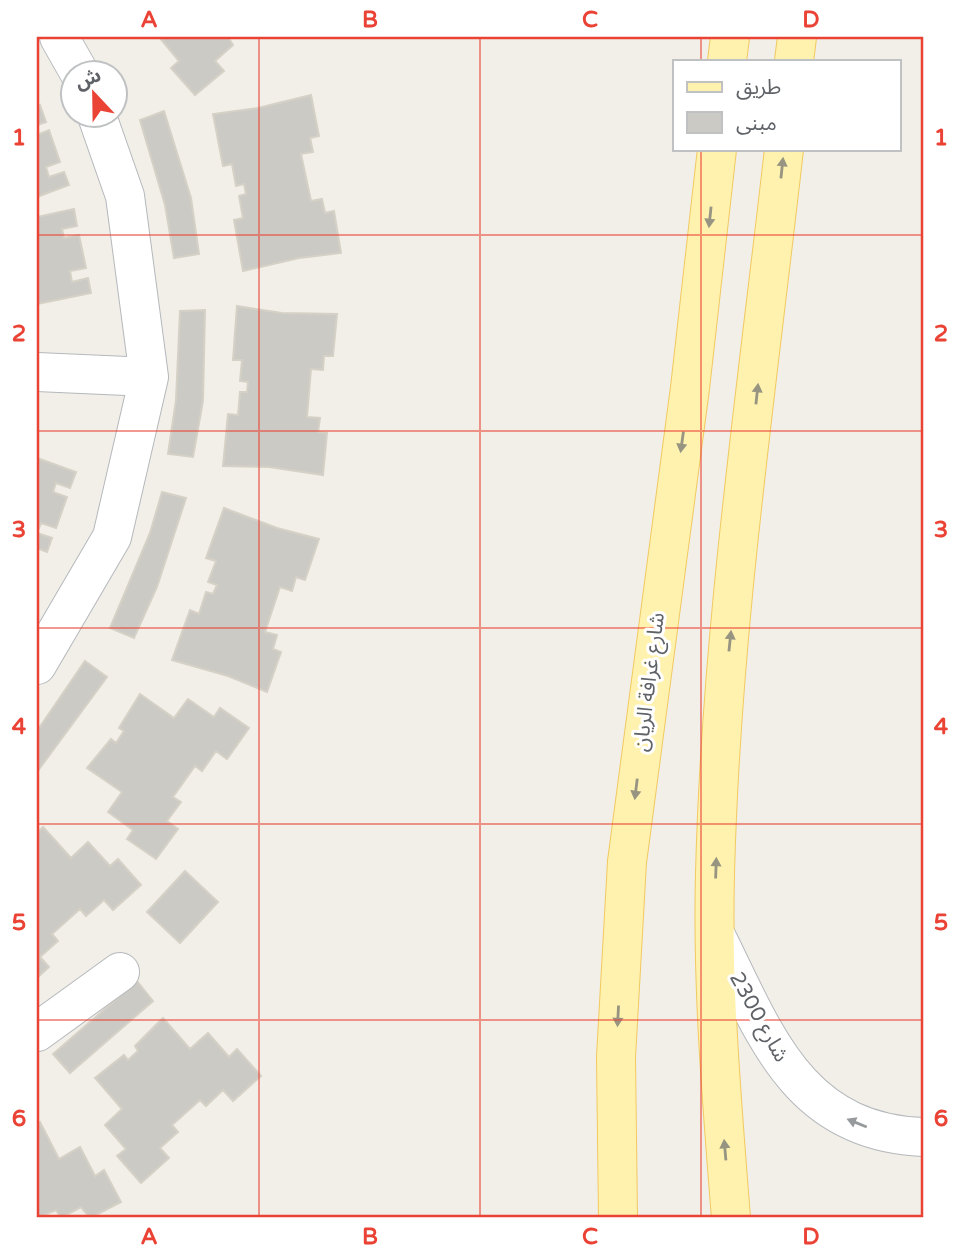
<svg xmlns="http://www.w3.org/2000/svg" width="960" height="1255" viewBox="0 0 960 1255" font-family="'Varela Round','Noto Sans Arabic',sans-serif">
	<rect width="100%" height="100%" fill="#f1efe8"/>
	<path fill="#cccac5" stroke="#d6d1c6" stroke-width="2" d="M159,37H228L233,45L215,61L224,71L195,95L171,68L179,61Z
		M311,95L319,136L310,138L313,152L301,154L311,201L322,199L325,213L334,211L341,253L299,258L243,271L234,220L243,218L239,196L246,194L244,184L236,186L232,164L223,166L213,114L258,108Z
		M40,105L46,122L37,125V107Z
		M164,111L191,198L199,254L174,258L165,205L140,120Z
		M49,130L60,162L46,167L49,177L64,172L69,185L37,197V135Z
		M74,209L77,226L62,229L64,238L79,235L86,268L70,271L72,282L88,278L91,293L37,304V217Z
		M237,306L282,313L337,314L333,356H324L323,370L311,369L307,417L320,418L318,432L327,433L323,475L269,467L223,466L228,414L238,415L240,392H247L248,382L240,381L242,360H233Z
		M205,310L203,401L193,457L168,454L176,400L180,311Z
		M37,458L76,472L70,488L56,483L53,492L67,497L56,528L41,523L37,533L52,538L47,552L37,548Z
		M162,492L186,498L157,587L134,638L110,628L150,533Z
		M224,508L277,528L319,539L305,580L296,577L292,591L280,587L265,632L277,635L273,649L281,652L267,692L228,676L172,660L190,610L199,614L206,592L213,594L217,585L208,582L216,561L206,558Z
		M85,661L107,677L37,772V731Z
		M140,694L174,718L188,699L214,717L220,708L249,728L227,759L216,751L202,771L195,766L173,797L181,802L167,821L178,829L156,859L127,839L133,830L108,812L122,792L87,768L111,739L116,743L124,731L119,728Z
		M43,827L71,858L88,842L110,866L118,859L141,885L113,910L104,900L86,916L80,909L52,934L58,941L40,957L49,967L37,978V833Z
		M185,871L218,902L180,943L147,912Z
		M137,981L153,1001L70,1073L53,1054Z
		M163,1018L190,1049L208,1033L229,1057L237,1049L261,1076L233,1101L223,1090L206,1106L200,1100L172,1125L178,1132L160,1148L169,1158L141,1183L117,1156L126,1149L105,1125L122,1109L95,1078L124,1055L128,1060L138,1051L135,1046Z
		M40,1122L59,1159L80,1147L95,1176L104,1170L121,1202L90,1218L81,1207L61,1218L56,1210L37,1218V1124Z"/>
	<g fill="none" stroke-linecap="round" stroke-linejoin="round">
		<g stroke="#b5b8bc" stroke-width="40">
			<path id="minor" d="M59,37L80,74
				M37,372L149,377
				M37,665L112,537L149,377L125,196L97,116
				M716,936C765,1034 797,1132 923,1137
				M37,1032L120,972"/>
		</g>
		<g stroke="#f2c960" stroke-width="40">
			<path id="major" d="M727,61L730,37
				M794,61L797,37
				M618,1218L616,1057L627,862L690,388L717,149
				M731,1218C722,1103 712,989 715,874C721,631 757,389 784,149"/>
		</g>
		<use href="#minor" stroke="#fff" stroke-width="38"/>
		<use href="#major" stroke="#fff2af" stroke-width="38"/>
	</g>
	<defs><path id="oneway-solid" d="M-6-.8H1V-3.2L6.5 0L1 3.2V.8H-6Z" transform="scale(1.75)"/></defs>
	<g fill="#979581">
		<use href="#oneway-solid" transform="translate(782 168) rotate(-84)"/>
		<use href="#oneway-solid" transform="translate(710 217) rotate(96)"/>
		<use href="#oneway-solid" transform="translate(757 394) rotate(-84)"/>
		<use href="#oneway-solid" transform="translate(682 442) rotate(98)"/>
		<use href="#oneway-solid" transform="translate(730 641) rotate(-84)"/>
		<use href="#oneway-solid" transform="translate(636 789) rotate(97)"/>
		<use href="#oneway-solid" transform="translate(716 868) rotate(-88)"/>
		<use href="#oneway-solid" transform="translate(618 1016) rotate(93)"/>
		<use href="#oneway-solid" transform="translate(725 1150) rotate(-95)"/>
	</g>
	<use fill="#979a9d" href="#oneway-solid" transform="translate(857 1123) rotate(-158)"/>
	<path fill="none" stroke="#ea4335" stroke-width="2" stroke-opacity="0.55" d="M259,37V1218M480,37V1218M701,37V61M701,149V1218M37,235H923M37,431H923M37,628H923M37,824H923M37,1020H923"/>
	<g text-anchor="middle" dominant-baseline="central" stroke-width="6" stroke-linejoin="round" paint-order="stroke">
		<g font-size="21" fill="#5f6368" stroke="#fff">
			<text transform="translate(649 682) rotate(-83)">شارع غرافة الريان</text>
			<text transform="translate(759 1017) rotate(61)">شارع 2300</text>
		</g>
	</g>
	<rect width="960" height="1255" fill="none" stroke="#ffffff" stroke-width="77"/>
	<rect x="673" y="60" width="228" height="91" fill="#ffffff" stroke="#bfc1c3" stroke-width="2"/>
	<rect x="687" y="82" width="35" height="10" fill="#fff2af" stroke="#bfc1c3" stroke-width="2"/>
	<text x="736" y="94" font-size="21" fill="#5f6368">طريق</text>
	<rect x="687" y="112" width="35" height="21" fill="#cccac5" stroke="#bfc1c3" stroke-width="2"/>
	<text x="736" y="130" font-size="21" fill="#5f6368">مبنى</text>
	<g transform="translate(94 94) rotate(338)"><circle r="33" fill="#ffffff" stroke="#bfc1c3" stroke-width="2"/>
	<path d="M0-5L12 26L0 18L-12 26Z" fill="#ea4335"/>
	<text y="-10" font-size="19" font-weight="bold" text-anchor="middle" fill="#5f6368">ش</text>
	</g>
	<rect x="38" y="38" width="884" height="1178" fill="none" stroke="#ea4335" stroke-width="2.5"/>
	<g font-size="23" text-anchor="middle" font-weight="bold" fill="#ea4335">
		<text x="149" y="27">A</text>
		<text x="370" y="27">B</text>
		<text x="590" y="27">C</text>
		<text x="811" y="27">D</text>
		<text x="19" y="145">1</text>
		<text x="941" y="145">1</text>
		<text x="19" y="341">2</text>
		<text x="941" y="341">2</text>
		<text x="19" y="537">3</text>
		<text x="941" y="537">3</text>
		<text x="19" y="734">4</text>
		<text x="941" y="734">4</text>
		<text x="19" y="930">5</text>
		<text x="941" y="930">5</text>
		<text x="19" y="1126">6</text>
		<text x="941" y="1126">6</text>
		<text x="149" y="1244">A</text>
		<text x="370" y="1244">B</text>
		<text x="590" y="1244">C</text>
		<text x="811" y="1244">D</text>
	</g>
</svg>
